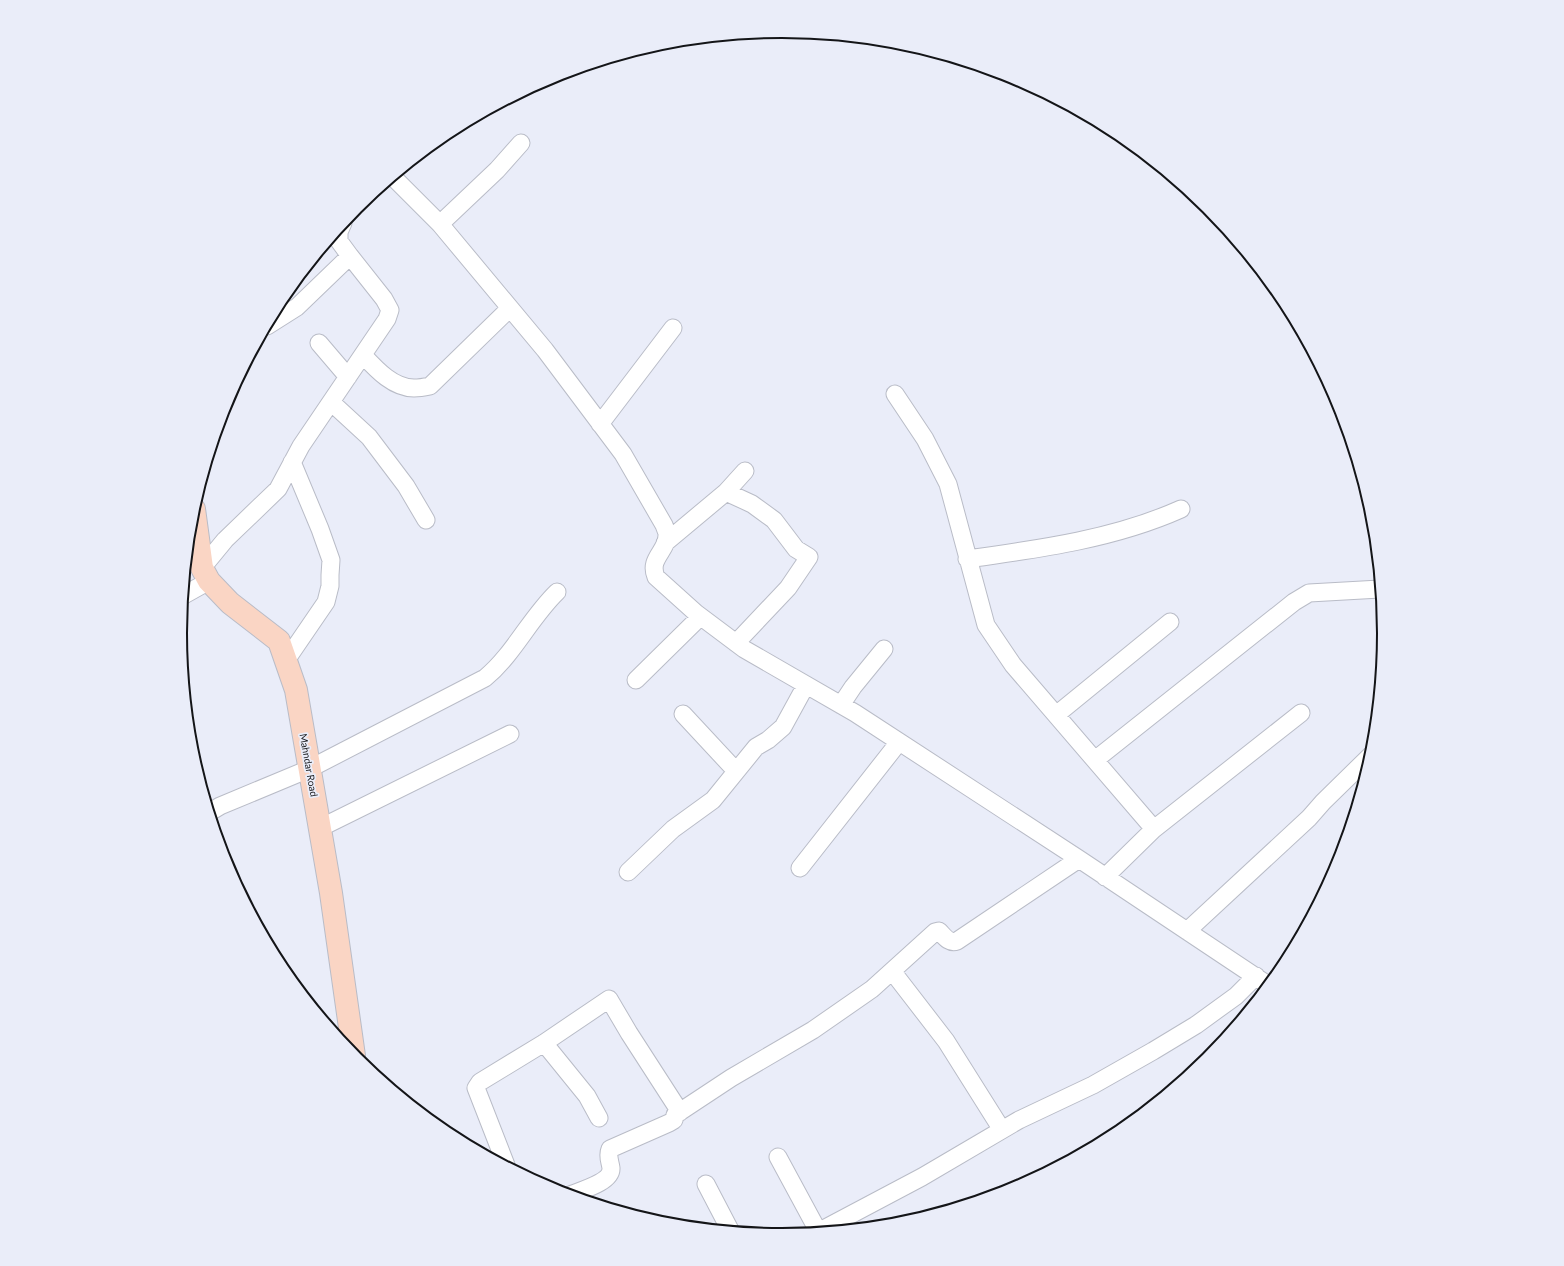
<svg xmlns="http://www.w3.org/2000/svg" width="1564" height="1266" viewBox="0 0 1564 1266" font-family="Lato,sans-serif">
	<rect width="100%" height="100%" fill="#eaedf9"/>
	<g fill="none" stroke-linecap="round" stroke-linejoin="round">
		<g stroke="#b9bcc7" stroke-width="19">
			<path id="street" d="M393,177L440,224L545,350L623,454L664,525C665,528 667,532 667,534C668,551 648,558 656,577L696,613L744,649L855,713L1079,859L1268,985
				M440,224L497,170L521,143
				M267,326L297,307L350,256
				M319,343L348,377
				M363,355C376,369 393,388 414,388C419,388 425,387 430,386L509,309
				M895,394L925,439L948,484L986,625L1013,665L1154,829
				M331,402L369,437L406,486L426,520
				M600,424L673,328
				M726,492L752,504L774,520L796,549L809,557L788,588L736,643
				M665,543L726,492L745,471
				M967,559C1039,549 1114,539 1181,509
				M202,568L225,540L278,489L301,446L387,319L390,310L384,299L350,256L339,241V232L343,223
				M184,595L209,581
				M285,662L326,602L330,586V575L331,560L320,529L292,462
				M636,680L700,617
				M841,705L853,687L884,649
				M683,714L736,771
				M1056,715L1170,622
				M1095,760L1294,602L1309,593L1380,589
				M210,812L220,806L309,769L485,678C514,654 530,618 557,592
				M320,828L510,734
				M800,868L899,742
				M628,872L673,829L713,800L756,747L768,740L783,727L806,685
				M1105,877L1154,829L1301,713
				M1187,931L1309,818L1323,802L1371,755
				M892,971L946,1041L1002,1130
				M544,1043L587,1096L599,1118
				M778,1157L818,1231
				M506,1165L476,1088L480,1082L544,1043L609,999L629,1033L680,1112
				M706,1184L730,1230
				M570,1195C582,1190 612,1182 611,1168C610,1161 607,1156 610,1149L669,1123L674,1120L675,1115L731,1078L813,1030L872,989L935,932L939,931C944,936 949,944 957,941L1079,859
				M820,1231L922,1177L1019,1120L1093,1085L1153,1051L1196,1025L1236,996L1256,976"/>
		</g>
		<g stroke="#b9bcc7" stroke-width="24">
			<path id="secondary" d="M194,509L202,568L209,581L230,603L279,641L296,690L331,893L354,1056"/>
		</g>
		<use href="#street" stroke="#fff" stroke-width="17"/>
		<use href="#secondary" stroke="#fad5c4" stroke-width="22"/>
	</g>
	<g text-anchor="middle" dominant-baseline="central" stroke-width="3.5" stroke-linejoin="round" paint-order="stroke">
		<g font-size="10" fill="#141518" stroke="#eaedf9">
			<text transform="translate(309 765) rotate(80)">Mahndar Road</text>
		</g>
	</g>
	<path d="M0 0H1564V1266H0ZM187 633a595 595 0 1 1 1190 0a595 595 0 1 1-1190 0Z" fill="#eaedf9" fill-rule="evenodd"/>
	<path fill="none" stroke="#141518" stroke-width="2" d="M187 633a595 595 0 1 1 1190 0a595 595 0 1 1-1190 0Z"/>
</svg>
